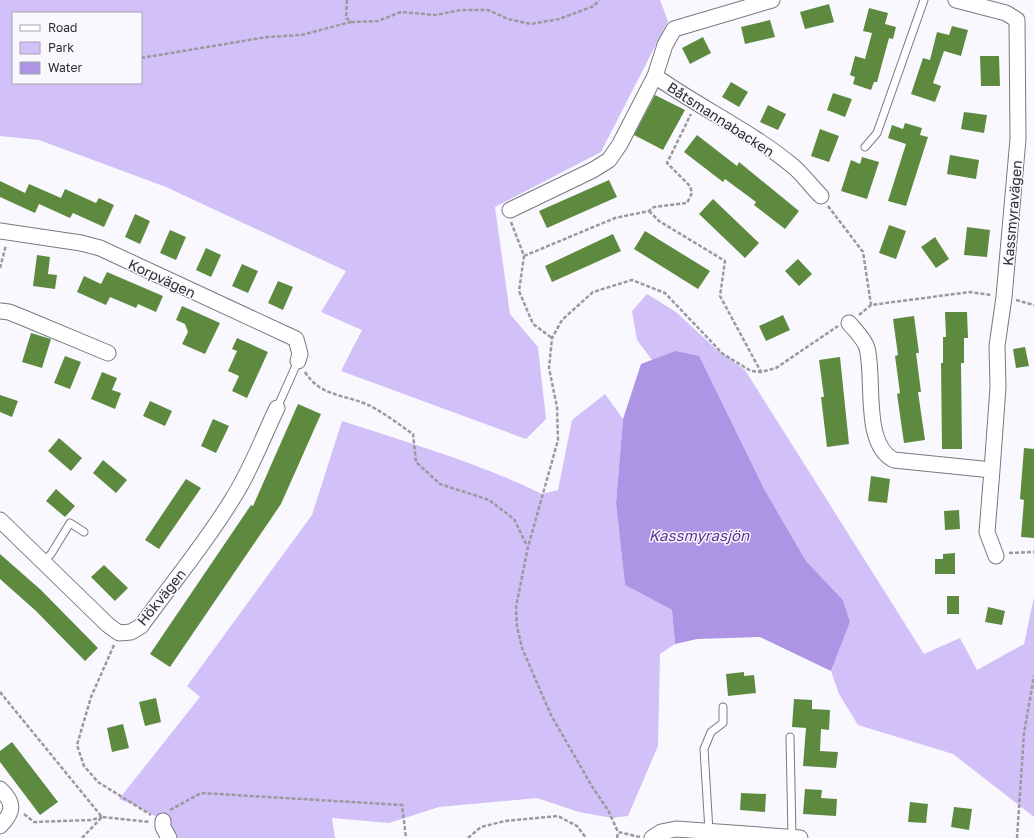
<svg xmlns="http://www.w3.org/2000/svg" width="1034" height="838" viewBox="0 0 1034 838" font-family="'Golos Text',sans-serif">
	<rect width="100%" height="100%" fill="#faf8ff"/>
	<path fill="#d1c1f8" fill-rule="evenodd" d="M0,0H660L668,21L601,152L495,207L510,314L538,347L546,419L526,439L341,371L362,330L321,312L346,271L166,187L39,140L0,136ZM13,13H141V83H13Z
		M647,294L676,312L716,349L745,370L924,654L960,638L977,670L1024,644L1034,597V817L953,754L858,725L839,694L831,671L850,622L843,600L806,561L763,487L675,351L652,360L637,340L632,311Z
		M605,394L623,419L616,503L625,585L672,610L675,644L660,654L658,746L628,816L612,818L579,812L537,798L439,807L389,823L332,818L335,838H178L171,825L135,805L119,799L200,697L187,686L312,515L342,421C409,443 479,463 542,494L558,490L572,420Z"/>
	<path fill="#ad94e4" d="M675,351L699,356L763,487L806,561L843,600L850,622L831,671L760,637L697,639L675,644L672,610L625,585L616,503L623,419L641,364Z"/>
	<path fill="#5d8a3f" d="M829,4L834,22L805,29L800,12Z
		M869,8L888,13L885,24L896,27L893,39L889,38L877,82H874L871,90L853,84L855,77L850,75L855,56L865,59L872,33L863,31Z
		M770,20L775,37L745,44L741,27Z
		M952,26L968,30L961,56L944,51L933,83L941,86L935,102L911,94L923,58L930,60L937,32L949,35Z
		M703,37L711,53L690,64L682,48Z
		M980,56H999L1000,86H981Z
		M731,82L748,92L739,107L722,97Z
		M833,93L852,99L845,117L827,110Z
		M655,95L685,110L663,150L634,135Z
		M768,105L786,114L778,130L760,122Z
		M964,112L987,115L984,133L961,129Z
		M905,123L922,128L920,135L928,137L906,206L888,201L906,144L888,138L892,125L903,129Z
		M820,129L839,136L829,162L811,156Z
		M697,135L737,166L739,162L799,211L785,229L754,205L756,202L725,179L723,182L684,152Z
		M950,155L979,160L976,179L947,174Z
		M862,157L879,162L867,199L841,191L851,160L860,164Z
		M609,180L617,197L547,228L539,211Z
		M0,181L25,193L29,184L61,198L65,189L96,203L99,198L114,205L104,227L73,213L70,218L39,204L35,213L0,197Z
		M713,199L759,243L745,258L699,214Z
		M135,214L150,221L140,244L125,237Z
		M889,225L906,231L896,259L879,253Z
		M967,227L990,230L987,257L964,255Z
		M170,230L186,237L176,260L160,253Z
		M645,231L710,271L698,289L634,249Z
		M613,234L621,251L552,282L545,266Z
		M935,237L949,259L936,268L921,247Z
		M206,248L221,255L211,277L196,270Z
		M37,255L50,257L48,274L57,275L55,289L33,286Z
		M798,259L812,274L799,286L785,271Z
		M242,264L258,271L248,293L232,286Z
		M107,272L163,296L156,312L138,304L136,308L110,297L106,305L77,292L84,276L101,284Z
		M278,281L293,287L283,310L268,303Z
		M182,306L220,323L205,354L182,344L188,332L185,324L176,320Z
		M945,312H967L968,338H964V363H961L962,449H942L941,363H943V337H946Z
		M783,315L790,330L766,341L759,326Z
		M914,316L919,353H916L921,392H918L925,440L904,443L897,394L900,393L895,356L898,355L893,319Z
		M31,333L51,339L42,368L22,362Z
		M237,338L268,352L247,398L232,391L239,376L228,371L237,351L232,349Z
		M1025,347L1029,366L1016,368L1013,349Z
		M65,356L81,362L70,389L54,383Z
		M840,357L849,444L827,447L821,397H824L819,360Z
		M102,372L117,378L112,390L121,393L115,409L91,399Z
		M0,395L18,401L12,417L0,412Z
		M150,401L172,411L165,426L143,416Z
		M298,404L321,414L281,504L170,667L150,654L251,505L253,506Z
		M213,419L229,426L216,453L201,446Z
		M59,438L82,458L71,471L48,451Z
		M1024,448L1034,449V538L1021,537L1024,500L1020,499Z
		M103,460L127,480L116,493L93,473Z
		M871,476L890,479L887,503L868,501Z
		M186,479L201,488L159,549L145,540Z
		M56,489L75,506L65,517L46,501Z
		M959,510L960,529L945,530L944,511Z
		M955,553V574H935V559H943V554Z
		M0,554L41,590L98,648L85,661L36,611L0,579Z
		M104,565L128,588L115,601L91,577Z
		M947,596H959V614H947Z
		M988,607L1005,611L1002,625L985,622Z
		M744,672V676L754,675L756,693L728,696L726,674Z
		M156,698L161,722L145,726L139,702Z
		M794,699L812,700V709L830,710L829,730L821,729L820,751L838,752L836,768L803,766L806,728L792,727Z
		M123,724L129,748L112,752L107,728Z
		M12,742L58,802L40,815L0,762V751Z
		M805,789L822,790L821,798L837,799L836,816L803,814Z
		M741,793L766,794L765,812L740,810Z
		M910,802L928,804L926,823L908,822Z
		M954,807L972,809L969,830L951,827Z"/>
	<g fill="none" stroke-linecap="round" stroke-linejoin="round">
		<g stroke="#7a787f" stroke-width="9">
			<path id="service" d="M865,147L877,133L924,0
				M277,408L298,361
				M44,561L51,554L70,523L84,532
				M790,737L792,837
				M709,831L704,749L711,732L723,723V707"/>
		</g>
		<g stroke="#7a787f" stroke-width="17">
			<path id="minor" d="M772,0L674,29L665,45L655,76C700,108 751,131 794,167C804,176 812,187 821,196
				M510,210L593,170L609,160L620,144L655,76
				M0,231L81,243L100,248L296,339L300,354L298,361
				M0,311L9,312L24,318L108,353
				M849,323C855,330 865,340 867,348C875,379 862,444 894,460L992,470L998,387L997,346L1004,297L1018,139L1017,20L1006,13L956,0
				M992,470L987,532L996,556
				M0,520L108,625L119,633L131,632L141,626C172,583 206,543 233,498C251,470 263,437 277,408
				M0,789C15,803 14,812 0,826
				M163,821V827L169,838
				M652,838L661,832L676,829L800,838"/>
		</g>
		<path stroke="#9a999e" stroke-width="2.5" stroke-dasharray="4 2" stroke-linecap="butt" d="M347,0L346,18L352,22L378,21L401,12L435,15L461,10H488L508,19L531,24L559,19L594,6L599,0
			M141,58L267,37L301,35L351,22
			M828,206L863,252L871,305
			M649,211L659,221L725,261L720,296L761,372
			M511,222L524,256L519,291L533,324L552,338
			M524,256L615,218L649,211L654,207L687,203L692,193L690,186L667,163L691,114
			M0,268L6,245
			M1016,300L1034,305
			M859,315L871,305L970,292L991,295
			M305,372C320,396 342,394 366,404C382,411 398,424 413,434L416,462L440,484L489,500L514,519L527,546
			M1009,553L1034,552
			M114,645L91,697L77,745L84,766L98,782L151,815
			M0,692L102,817L150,822
			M170,810L201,793L402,805L406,838
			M24,814L34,822L91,820L102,817
			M640,837L618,832L608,810L593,788L551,715L522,648L517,627L516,607L528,547L558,440L557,407L549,368L552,338L562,320L593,292L632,280L665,293L723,354L751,371L761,372L776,368L838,326
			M82,838L102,817
			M468,838L481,827L505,821L558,816L577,826L586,838
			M617,838L618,832
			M1017,838L1024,733L1034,676"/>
		<use href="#service" stroke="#fff" stroke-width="7"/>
		<use href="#minor" stroke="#fff" stroke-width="15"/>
	</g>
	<g text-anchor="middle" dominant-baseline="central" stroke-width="3" stroke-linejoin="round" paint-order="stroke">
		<g font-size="14" fill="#2d2c2f" stroke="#faf8ff">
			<text transform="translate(721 119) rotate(33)">Båtsmannabacken</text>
			<text transform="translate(1012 213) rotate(-85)">Kassmyravägen</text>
			<text transform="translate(162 278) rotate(25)">Korpvägen</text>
			<text transform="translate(161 597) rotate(-51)">Hökvägen</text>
		</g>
		<g font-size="15" font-style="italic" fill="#583390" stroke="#faf8ff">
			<text x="699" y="535">Kassmyrasjön</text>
		</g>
	</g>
	<rect x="12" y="12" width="130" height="72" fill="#faf8ff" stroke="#a8a6ac"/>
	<rect x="20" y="25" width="20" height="6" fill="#ffffff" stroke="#a8a6ac"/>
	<text x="48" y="32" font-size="12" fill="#2d2c2f">Road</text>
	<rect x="20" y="42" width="20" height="12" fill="#d1c1f8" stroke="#a8a6ac"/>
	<text x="48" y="52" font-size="12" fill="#2d2c2f">Park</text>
	<rect x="20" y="62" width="20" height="12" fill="#ad94e4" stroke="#a8a6ac"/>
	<text x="48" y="72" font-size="12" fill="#2d2c2f">Water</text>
</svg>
